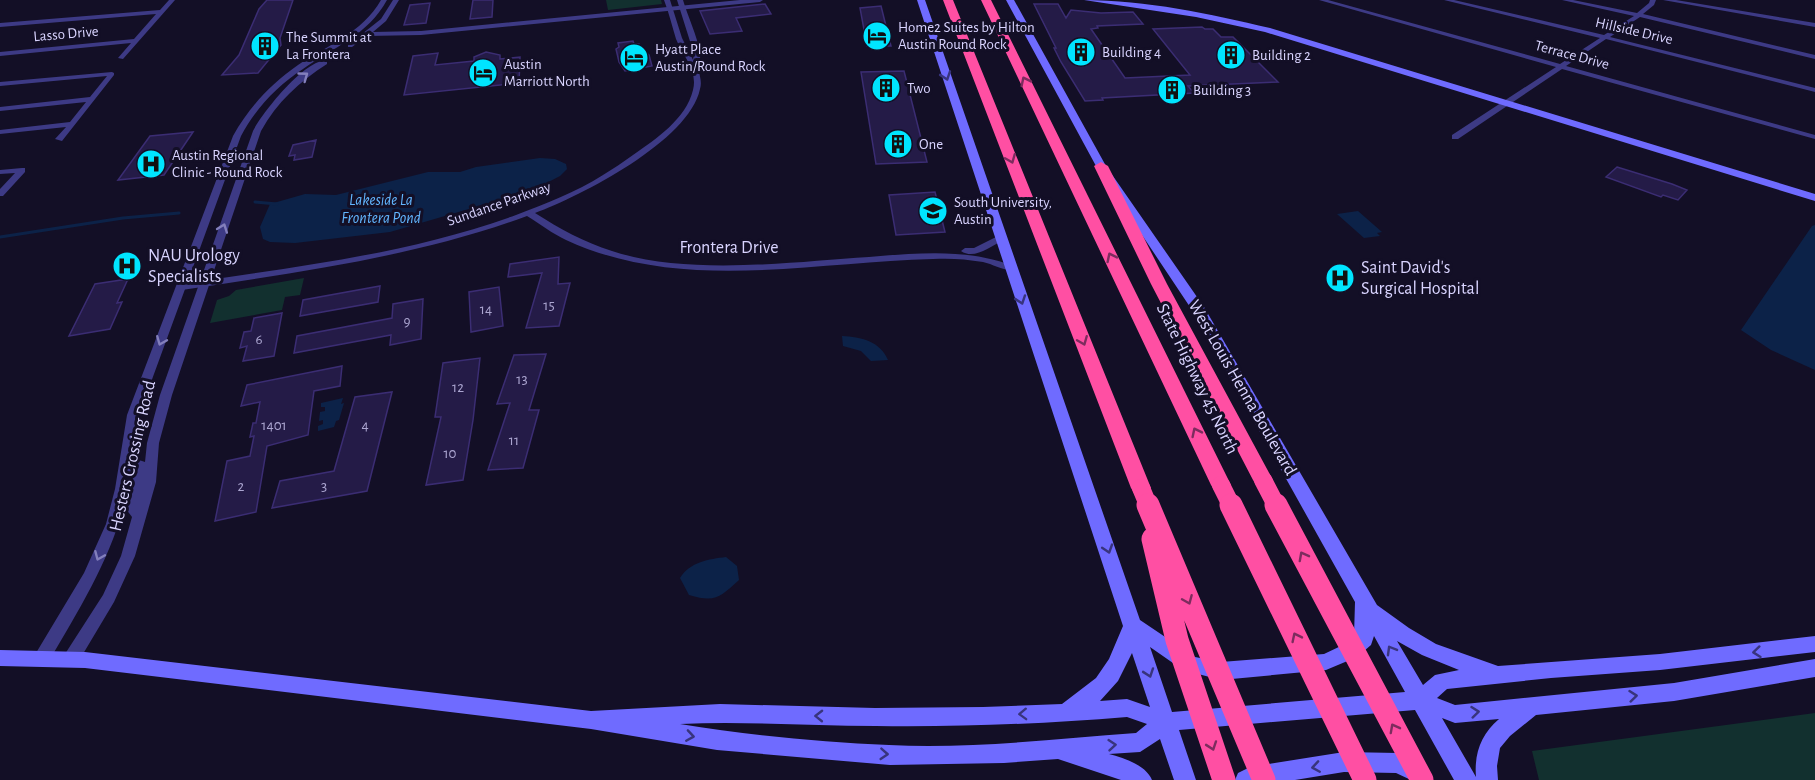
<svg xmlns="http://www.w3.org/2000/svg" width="1815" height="780" viewBox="0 0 1815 780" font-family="'Alegreya Sans',sans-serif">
	<rect width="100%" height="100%" fill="#130f26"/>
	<path fill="#12302f" d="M606,0H661L662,4L608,10Z
		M304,278L300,295L285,297L282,310L210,323L217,300L229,296L236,290Z
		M1815,713V780H1539L1532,751Z"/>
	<path fill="#0c2248" d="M540,158L555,159L566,164L567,169L560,176L531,191L390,232L295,243L270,242L263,239L260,227L270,204L305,194L336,195L428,172H460L476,167Z
		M1358,211L1382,232L1377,233L1380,236L1364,238L1337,214Z
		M1815,225V370L1771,350L1741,330L1812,226Z
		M842,336C861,337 880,341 888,360L871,361L861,351L843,346Z
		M343,398L341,404L344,403L339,420L336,421L334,427L318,431V426L323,424V420L319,421L320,412L325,411V407H321V403Z
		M726,557L737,566L739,580C720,597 716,603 689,595L680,578C690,562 709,559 726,557Z"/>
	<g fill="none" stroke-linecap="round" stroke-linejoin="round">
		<path stroke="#0c2248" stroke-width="3" d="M255,202L277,204
			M0,237L123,218L179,213"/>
	</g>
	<path fill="#241b47" stroke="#3b2d73" stroke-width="1.5" d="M267,0H293L280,38L281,45L258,73L222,75L239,55L259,9Z
		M473,0H493L492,17L470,19Z
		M430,3L426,23L404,25L410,5Z
		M765,4L771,14L736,18L742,31L710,34L700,11Z
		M1034,4H1058L1066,18L1071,10L1101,13L1133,12L1143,24L1097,26L1098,28L1091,29L1125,78L1190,75L1153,29L1202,27L1205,29H1213L1221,37H1233L1278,82L1188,86L1194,93L1102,98L1103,100L1085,101L1061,62L1054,48H1056Z
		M881,6L891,46H867L860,8Z
		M633,41L634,44H639L641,49L649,55L652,66L625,71L619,62L616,49L619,47L618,43Z
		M486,52L500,55V59L520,57L519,83L404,95L413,56L438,53L435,65L474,61V57Z
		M904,71L927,162L876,164L861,72Z
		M193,132L164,175L118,180L150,136Z
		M316,140L312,157L294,160L295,155L289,156L293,145Z
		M1617,167L1672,184L1687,190L1678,200L1663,195L1661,197L1606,177Z
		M935,192L945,232L896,235L889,195Z
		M559,257L558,284L570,283L559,326L526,328L542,273L508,277L510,264Z
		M128,279L117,303L122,302L110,329L69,336L95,284Z
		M380,286L378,302L300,316L303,300Z
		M499,287L503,326L471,332L469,292Z
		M423,299L421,339L390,345L391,335L294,353L297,336L392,318L393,304Z
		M282,313L274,356L243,361L247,346L240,348L244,332L251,331L254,318Z
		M546,354L529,410H539L523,468L488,470L510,403L497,404L514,355Z
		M480,358L473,420L463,480L426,485L441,417H435L443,363Z
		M342,366L340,386L314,391L308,435L267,446L256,512L215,521L227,461L250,456L254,436L250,437L253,423H256L260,402L241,406L247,385Z
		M392,392L367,491L272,508L280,481L334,471L355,397Z"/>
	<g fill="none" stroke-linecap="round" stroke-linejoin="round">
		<path fill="#3d3a85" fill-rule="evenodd" d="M169,0H175L123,59L118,58L131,43L0,56V52L134,39L156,14L0,27V23L160,10Z
			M664,0H670L682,38L693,60L694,54L677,0H683C688,17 697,35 700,53C701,59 698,65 699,71C700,78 702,82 700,89C689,141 581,196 535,213C560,229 584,242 612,251C688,276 790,262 869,257C918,253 967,248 1013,266L1014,268L1013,270C1003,271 993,264 983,262C966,259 949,258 933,259C811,262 681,293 566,240C553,234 540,224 527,216C416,257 298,272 182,290L177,287L182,284C294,267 409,254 516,215C545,204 576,192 603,175C613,169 623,162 633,155C656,139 686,119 693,90C698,71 683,56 676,39C672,26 669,13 664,0Z
			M1319,0H1328L1560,64L1600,38L1444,0H1454L1604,35L1634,16L1562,0H1573L1637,13L1649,3L1650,0H1656L1654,5L1643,14L1815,55V59L1640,17L1610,37L1815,88V92L1606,39L1566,66L1815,135V139L1562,69L1458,139H1452V135L1556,67Z
			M1663,0H1676L1815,23V27Z
			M112,72L114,73V75L62,141L55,139L66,127L0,134V130L70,122L86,102L0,111V107L90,97L107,76L0,86V82Z
			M22,168H25V172L3,196H0V189L15,173L0,174V170Z
			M1000,235L1003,236V240C990,247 974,260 961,251L965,248H974Z"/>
		<path fill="#3d3a85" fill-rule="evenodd" d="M381,0H387C368,35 334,47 303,69C277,86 256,108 241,136L139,415L133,458L145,462L147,443L160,395L253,131C263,112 304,60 327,60V64C299,82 277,102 261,131L172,395L159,443L156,482L135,556L114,602L77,664L71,666L65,664L63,659L65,654L103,595L121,556L132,517L126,509L134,472L132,466C121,544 86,597 48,663L42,665L36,663L34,658L36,653L84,573L106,524L115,489L127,415L233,136C249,107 271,84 298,65C328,45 362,33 381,0Z
			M393,0H399L386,21L373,32L421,31L740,0H763L760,2L421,35L367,36L352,47H348V45L381,19Z"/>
		<path fill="#6f6bff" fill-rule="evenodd" d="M917,0H925L1140,620L1195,657L1221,662L1324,654L1343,645L1354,636L1355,602L1190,307L1096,166L1006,0H1014L1106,166L1204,307L1377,605L1409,628L1436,644L1498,666L1660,654L1815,636V652L1660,670L1551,678L1447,689L1437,698L1455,705L1674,683L1815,659V677L1674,701L1536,715L1510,736L1500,748L1497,766L1498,780H1454L1415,710L1179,730L1196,780H1174L1160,739L1140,752L1109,754C1124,758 1146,765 1152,780H1121L1058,759L1004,763L890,765L717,750L591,729L85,668L0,666V650L85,652L591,711L720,704L875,708L983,707L1062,704L1096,678L1109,659L1123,626ZM1374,636L1405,692L1172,712L1150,647L1183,670L1221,680L1326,670L1357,657L1371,645ZM1397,641L1422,655L1459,670L1435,675L1423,685ZM1132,653L1150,707L1127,699L1100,701L1118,681ZM1127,717L1147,724L1136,733C1054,739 971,749 889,745C820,742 748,735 680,724C745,721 811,726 876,726C960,727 1043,724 1127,717ZM1442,718L1455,723L1499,719C1481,734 1474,754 1476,777Z
			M1084,0C1146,0 1210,14 1270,28L1815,194V201L1265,32L1196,17Z
			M1344,752L1398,753L1425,765L1428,772L1423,780H1411L1396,773L1344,772L1295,780H1235L1238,773L1250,767Z"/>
		<path fill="#ff4fa3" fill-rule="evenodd" d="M943,0H953L1151,488L1148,493L1141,495L1134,493L1131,488Z
			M981,0H991L1231,485L1228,490L1221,492L1214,490L1211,485Z
			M1101,162L1108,166L1167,284L1273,480L1270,485L1263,487L1256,485L1253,480L1151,284L1094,166Z"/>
		<path stroke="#ff4fa3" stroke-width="18" d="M1263,480L1277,507
			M1221,485L1232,507
			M1141,488L1149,507"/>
		<path stroke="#ff4fa3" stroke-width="23" d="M1148,505L1264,780
			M1231,505L1365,780
			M1276,505L1422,780
			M1153,539L1177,640L1224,780"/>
	</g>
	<defs><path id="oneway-chevron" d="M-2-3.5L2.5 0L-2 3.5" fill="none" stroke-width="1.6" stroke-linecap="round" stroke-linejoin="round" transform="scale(1.5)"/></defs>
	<g stroke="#837fbc">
		<use href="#oneway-chevron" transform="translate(304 76) rotate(-36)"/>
		<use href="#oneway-chevron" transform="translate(223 228) rotate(-70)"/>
		<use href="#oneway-chevron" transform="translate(161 341) rotate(112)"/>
		<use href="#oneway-chevron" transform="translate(99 556) rotate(113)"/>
	</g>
	<g stroke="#38347d">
		<use href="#oneway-chevron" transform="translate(946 76) rotate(71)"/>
		<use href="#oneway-chevron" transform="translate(1021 300) rotate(71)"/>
		<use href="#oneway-chevron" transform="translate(1108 549) rotate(72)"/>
		<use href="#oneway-chevron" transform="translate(1391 650) rotate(-120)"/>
		<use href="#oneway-chevron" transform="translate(1757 652) rotate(174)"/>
		<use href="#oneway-chevron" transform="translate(1149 673) rotate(71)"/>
		<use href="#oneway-chevron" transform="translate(1633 696) rotate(-6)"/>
		<use href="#oneway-chevron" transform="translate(1475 712) rotate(-6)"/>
		<use href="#oneway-chevron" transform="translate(1023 714) rotate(178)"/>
		<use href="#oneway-chevron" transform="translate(819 716) rotate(-179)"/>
		<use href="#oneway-chevron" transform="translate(690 736) rotate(9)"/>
		<use href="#oneway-chevron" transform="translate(1112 745) rotate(-5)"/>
		<use href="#oneway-chevron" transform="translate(884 754) rotate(4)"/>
		<use href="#oneway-chevron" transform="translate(1316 767) rotate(171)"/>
	</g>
	<g stroke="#7d2c5e">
		<use href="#oneway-chevron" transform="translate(1025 81) rotate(-116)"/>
		<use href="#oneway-chevron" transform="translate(1011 159) rotate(68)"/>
		<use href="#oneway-chevron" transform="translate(1111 257) rotate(-116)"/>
		<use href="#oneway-chevron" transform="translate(1083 341) rotate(68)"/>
		<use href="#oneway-chevron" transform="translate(1196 432) rotate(-116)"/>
		<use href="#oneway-chevron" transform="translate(1303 556) rotate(-118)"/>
		<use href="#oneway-chevron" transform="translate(1188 600) rotate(67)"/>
		<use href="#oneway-chevron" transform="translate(1296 637) rotate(-116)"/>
		<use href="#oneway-chevron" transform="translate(1394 728) rotate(-118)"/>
		<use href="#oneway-chevron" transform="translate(1212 746) rotate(71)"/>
	</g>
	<defs>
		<g id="hotel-disc" transform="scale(1.5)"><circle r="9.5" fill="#00e5ff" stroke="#130f26"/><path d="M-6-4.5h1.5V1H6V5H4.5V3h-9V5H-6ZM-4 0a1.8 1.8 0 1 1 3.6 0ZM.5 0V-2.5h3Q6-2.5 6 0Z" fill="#111"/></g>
		<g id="building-disc" transform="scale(1.5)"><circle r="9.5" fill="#00e5ff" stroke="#130f26"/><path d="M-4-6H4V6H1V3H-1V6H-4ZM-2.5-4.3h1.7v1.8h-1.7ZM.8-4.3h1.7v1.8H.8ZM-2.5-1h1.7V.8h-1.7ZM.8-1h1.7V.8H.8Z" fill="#111"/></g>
		<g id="hospital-disc" transform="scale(1.5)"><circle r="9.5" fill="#00e5ff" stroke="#130f26"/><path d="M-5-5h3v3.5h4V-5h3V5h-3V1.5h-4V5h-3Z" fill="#111"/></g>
		<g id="university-disc" transform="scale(1.5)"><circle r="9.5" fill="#00e5ff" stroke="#130f26"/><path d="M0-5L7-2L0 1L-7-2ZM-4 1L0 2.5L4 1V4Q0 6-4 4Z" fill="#111"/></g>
	</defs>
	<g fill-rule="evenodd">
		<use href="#hotel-disc" x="877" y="36"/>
		<use href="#building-disc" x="265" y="46"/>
		<use href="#building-disc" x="1081" y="52"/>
		<use href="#building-disc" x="1231" y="55"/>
		<use href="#hotel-disc" x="634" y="58"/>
		<use href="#hotel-disc" x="483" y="73"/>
		<use href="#building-disc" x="886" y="88"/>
		<use href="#building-disc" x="1172" y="90"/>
		<use href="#building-disc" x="898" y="144"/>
		<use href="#hospital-disc" x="151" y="164"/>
		<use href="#university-disc" x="933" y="211"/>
		<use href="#hospital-disc" x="127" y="266"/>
		<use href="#hospital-disc" x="1340" y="278"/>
	</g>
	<g text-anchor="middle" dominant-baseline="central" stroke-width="6" stroke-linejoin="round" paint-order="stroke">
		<g font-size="15" fill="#d9d4ff" stroke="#130f26" text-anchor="start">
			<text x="898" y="27">Home2 Suites by Hilton<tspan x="898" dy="17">Austin Round Rock</tspan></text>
			<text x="286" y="37">The Summit at<tspan x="286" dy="17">La Frontera</tspan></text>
			<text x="655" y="49">Hyatt Place<tspan x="655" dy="17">Austin/Round Rock</tspan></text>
			<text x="1102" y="52">Building 4</text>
			<text x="1252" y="55">Building 2</text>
			<text x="504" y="64">Austin<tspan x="504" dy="17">Marriott North</tspan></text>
			<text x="907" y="88">Two</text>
			<text x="1193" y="90">Building 3</text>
			<text x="919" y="144">One</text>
			<text x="172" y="155">Austin Regional<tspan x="172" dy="17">Clinic - Round Rock</tspan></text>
			<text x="954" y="202">South University,<tspan x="954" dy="17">Austin</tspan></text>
		</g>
		<g font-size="15" fill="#d9d4ff" stroke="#130f26">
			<text transform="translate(1634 31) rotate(13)">Hillside Drive</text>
			<text transform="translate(66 34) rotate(-5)">Lasso Drive</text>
			<text transform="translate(1572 55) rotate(15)">Terrace Drive</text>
			<text transform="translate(499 204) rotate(-19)">Sundance Parkway</text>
		</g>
		<g font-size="15" fill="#aca6d1">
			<text x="549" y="305">15</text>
			<text x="486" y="309">14</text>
			<text x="407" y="321">9</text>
			<text x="259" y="339">6</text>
			<text x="522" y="379">13</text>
			<text x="458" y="387">12</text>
			<text x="274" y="425">1401</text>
			<text x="365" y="425">4</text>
			<text x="514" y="440">11</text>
			<text x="450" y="453">10</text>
			<text x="241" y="486">2</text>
			<text x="324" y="486">3</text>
		</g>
		<g font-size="16" font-style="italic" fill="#62b6ff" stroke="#130f26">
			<text x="381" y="200">Lakeside La<tspan x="381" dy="18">Frontera Pond</tspan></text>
		</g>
		<g font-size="18" fill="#d9d4ff" stroke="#130f26">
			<text x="729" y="248">Frontera Drive</text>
			<text transform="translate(1197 379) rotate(64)">State Highway 45 North</text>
			<text transform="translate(1242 388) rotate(60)">West Louis Henna Boulevard</text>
			<text transform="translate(133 456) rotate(-77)">Hesters Crossing Road</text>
		</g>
		<g font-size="18" fill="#d9d4ff" stroke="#130f26" text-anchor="start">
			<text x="148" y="256">NAU Urology<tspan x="148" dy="21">Specialists</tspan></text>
			<text x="1361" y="268">Saint David's<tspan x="1361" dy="21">Surgical Hospital</tspan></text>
		</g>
	</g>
</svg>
